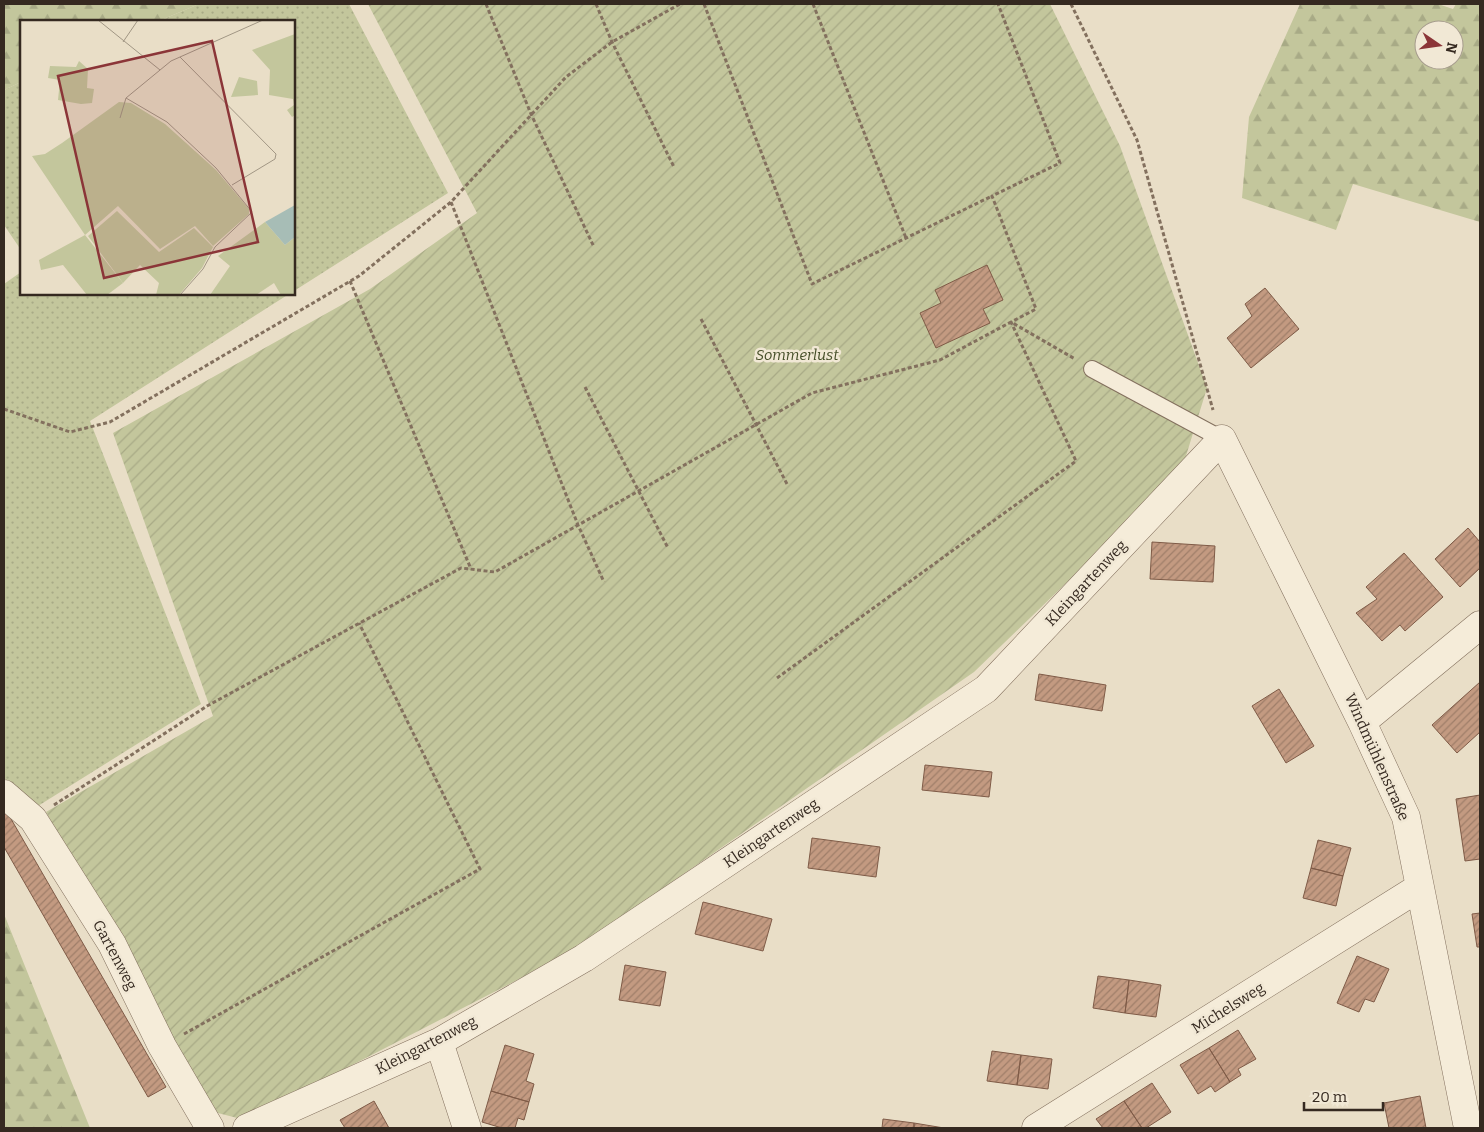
<svg xmlns="http://www.w3.org/2000/svg" width="1484" height="1132" viewBox="0 0 1484 1132" font-family="Bitter,serif">
	<defs>
		<pattern id="grass-dots" width="8" height="8" patternUnits="userSpaceOnUse" patternTransform="scale(1.25)"><rect width="8" height="8" fill="#c3c69c"/><path d="M2 2h.1M6 6h.1" fill="none" stroke="#a8aa86" stroke-width="1.8" stroke-linecap="round"/></pattern>
		<pattern id="forest-firs" width="22" height="20" patternUnits="userSpaceOnUse" patternTransform="scale(1.25)"><rect width="22" height="20" fill="#c3c69c"/><path d="M5 1l3.5 6h-7zM16 11l3.5 6h-7z" fill="#a8aa86"/></pattern>
		<pattern id="garden-furrows" width="10" height="10" patternUnits="userSpaceOnUse" patternTransform="scale(1.25)"><rect width="10" height="10" fill="#c3c69c"/><path d="M-1 1l2-2M0 10L10 0M9 11l2-2" fill="none" stroke="#a8aa86"/></pattern>
		<pattern id="building-hatch" width="6" height="6" patternUnits="userSpaceOnUse" patternTransform="scale(1.25)"><rect width="6" height="6" fill="#c39a81"/><path d="M-1 1l2-2M0 6l6-6M5 7l2-2" fill="none" stroke="#9f7e69"/></pattern>
	</defs>
	<rect width="100%" height="100%" fill="#e9dec7"/>
	<path fill="url(#grass-dots)" d="M199,4H349L448,193L294,291V21H159Z
		M21,82V250L4,225V90Z
		M21,272V294H289L90,421L201,704L38,806L4,778V284Z"/>
	<path fill="url(#forest-firs)" fill-rule="evenodd" d="M4,4H199L159,21H21V82L4,90Z
		M1300,4H1438L1453,9L1456,4H1480V222L1353,184L1336,230L1242,198L1249,117ZM1424,30H1454V60H1424Z
		M4,914L90,1128H4Z"/>
	<path fill="url(#garden-furrows)" d="M368,4H1050L1120,146L1207,388L1181,472L974,672L570,953L245,1120L214,1112L46,812L213,716L113,433L370,289L477,213Z"/>
	<path fill="url(#building-hatch)" stroke="#7f5b47" d="M987,265L1003,300L983,309L990,323L936,348L920,313L941,303L935,290Z
		M1265,288L1299,329L1251,368L1227,338L1252,316L1245,304Z
		M1468,528L1480,542V568L1460,587L1435,559Z
		M1152,542L1215,546L1213,582L1150,579Z
		M1404,553L1443,597L1405,631L1400,625L1382,641L1356,613L1377,599L1366,587Z
		M1039,674L1106,685L1102,711L1035,700Z
		M1480,682V732L1457,753L1432,725Z
		M1279,689L1314,746L1286,763L1252,706Z
		M925,765L992,772L989,797L922,790Z
		M1480,795V859L1465,861L1456,799Z
		M7,812L166,1087L148,1097L4,847V814Z
		M812,838L880,847L876,877L808,868Z
		M1318,840L1351,848L1343,876L1311,868Z
		M1311,868L1343,876L1336,906L1303,898Z
		M703,902L772,919L763,951L695,934Z
		M1480,913V947H1477L1472,914Z
		M1357,956L1389,969L1374,1002L1365,999L1359,1012L1337,1003Z
		M625,965L666,972L660,1006L619,1000Z
		M1098,976L1129,980L1125,1013L1093,1008Z
		M1129,980L1161,985L1156,1017L1125,1013Z
		M1238,1030L1256,1059L1238,1069L1241,1075L1230,1082L1209,1048Z
		M505,1045L534,1054L526,1081L534,1084L529,1102L491,1091Z
		M1209,1048L1230,1082L1215,1092L1211,1086L1198,1094L1180,1065Z
		M992,1051L1021,1055L1017,1085L987,1081Z
		M1021,1055L1052,1059L1048,1089L1017,1085Z
		M1152,1083L1171,1112L1146,1128H1142L1124,1101Z
		M491,1091L529,1102L524,1120L518,1118L515,1128H502L482,1122Z
		M1420,1096L1426,1128H1389L1384,1103Z
		M374,1101L389,1128H345L340,1120Z
		M1124,1101L1142,1128H1103L1096,1119Z
		M883,1119L914,1123V1128H882Z
		M914,1123L944,1128H914Z"/>
	<g fill="none" stroke-linecap="round" stroke-linejoin="round">
		<g stroke="#83705e" stroke-width="18">
			<path id="service" d="M1092,369L1222,439"/>
		</g>
		<g stroke="#83705e" stroke-width="29">
			<path id="minor" d="M1362,722L1480,625
				M4,794L33,819L112,944L162,1046L210,1128
				M439,1042L467,1128
				M247,1128L439,1042L584,958L986,689L1222,439L1362,722L1406,817L1468,1128
				M1036,1128L1420,887"/>
		</g>
		<path stroke="#83705e" stroke-width="3" stroke-dasharray="4 2.5" stroke-linecap="butt" d="M486,4L531,114L594,247
			M596,4L612,42L674,167
			M704,4L812,284L992,196
			M813,4L906,238
			M1071,4L1137,140L1213,410
			M451,202L578,525L604,582
			M350,281L471,569
			M701,319L787,484
			M585,387L668,548
			M4,409L70,432L110,422L359,276L451,202L566,77L612,42L680,4
			M777,678L1076,461L1011,322L1036,309L992,196L1060,163L998,4
			M54,805L207,706L461,568L495,572L812,393L940,360L1011,322L1075,359
			M184,1034L480,869L359,623"/>
		<use href="#service" stroke="#f5ecd9" stroke-width="16"/>
		<use href="#minor" stroke="#f5ecd9" stroke-width="28"/>
	</g>
	<g text-anchor="middle" dominant-baseline="central" stroke-width="5" stroke-linejoin="round" paint-order="stroke">
		<g font-size="15" font-style="italic" fill="#464f29" stroke="#f1e8d5">
			<text x="797" y="355">Sommerlust</text>
		</g>
		<g font-size="15" fill="#352920" stroke="#f1e8d5">
			<text transform="translate(1086 583) rotate(-47)">Kleingartenweg</text>
			<text transform="translate(1377 757) rotate(66)">Windmühlenstraße</text>
			<text transform="translate(771 833) rotate(-34)">Kleingartenweg</text>
			<text transform="translate(115 955) rotate(62)">Gartenweg</text>
			<text transform="translate(1228 1008) rotate(-32)">Michelsweg</text>
			<text transform="translate(426 1045) rotate(-27)">Kleingartenweg</text>
		</g>
	</g>
	<g transform="translate(20 20)">
		<rect width="275" height="275" fill="#e9dec7"/>
		<path d="M97,191L139,232L174,208L193,227L182,248L159,275H136L139,263L120,245L103,263L68,216Z" fill="#c3c69c"/>
		<path d="M59,41L68,49L67,68L74,69L72,83L61,84L38,80L40,60L28,58L30,46L56,47ZM245,202L265,225L275,217V275H261L254,263L236,275H190L210,246L198,236ZM65,215L103,263L87,275H67L43,245L21,250L19,240Z" fill="#c3c69c"/>
		<path d="M275,14V95L272,97L267,90L274,85L273,79L249,75L250,50L232,30ZM219,57L237,61L238,75L211,77ZM99,82L111,83L145,104L196,150L229,189V194L193,226L175,206L140,229L98,186L65,215L12,136L25,134L42,123Z" fill="#c3c69c"/>
		<path d="M275,185V217L265,225L245,202Z" fill="#a7bdb6"/>
		<path fill="none" stroke="#a19684" stroke-width="1" d="M78,0L140,50M103,22L118,0M160,37L256,134L255,139L212,165M106,78L147,102L196,148L232,192L195,227L183,249L160,275M106,78L151,41L243,0M100,98L106,78"/>
		<path fill="#8b3538" fill-opacity="0.15" stroke="#8b3538" stroke-width="2.5" d="M192,21L238,222L84,258L38,56Z"/>
		<rect width="275" height="275" fill="none" stroke="#352920" stroke-width="2.5"/>
	</g>
	<rect width="1484" height="1132" fill="none" stroke="#352920" stroke-width="10"/>
	<g transform="translate(1439 45) rotate(103)"><circle r="24" fill="#f1e8d5" stroke="#a69c8d"/>
	<path d="M0-4L9 19L0 12L-9 19Z" fill="#8b3538"/>
	<text y="-8" font-size="14" font-weight="bold" text-anchor="middle" fill="#352920">N</text>
	</g>
	<path d="M1304 1102v8h79v-8" fill="none" stroke="#352920" stroke-width="2.5"/>
	<text x="1312" y="1102" font-size="15" fill="#352920" stroke="#f1e8d5" stroke-width="4" paint-order="stroke">20 m</text>
</svg>
